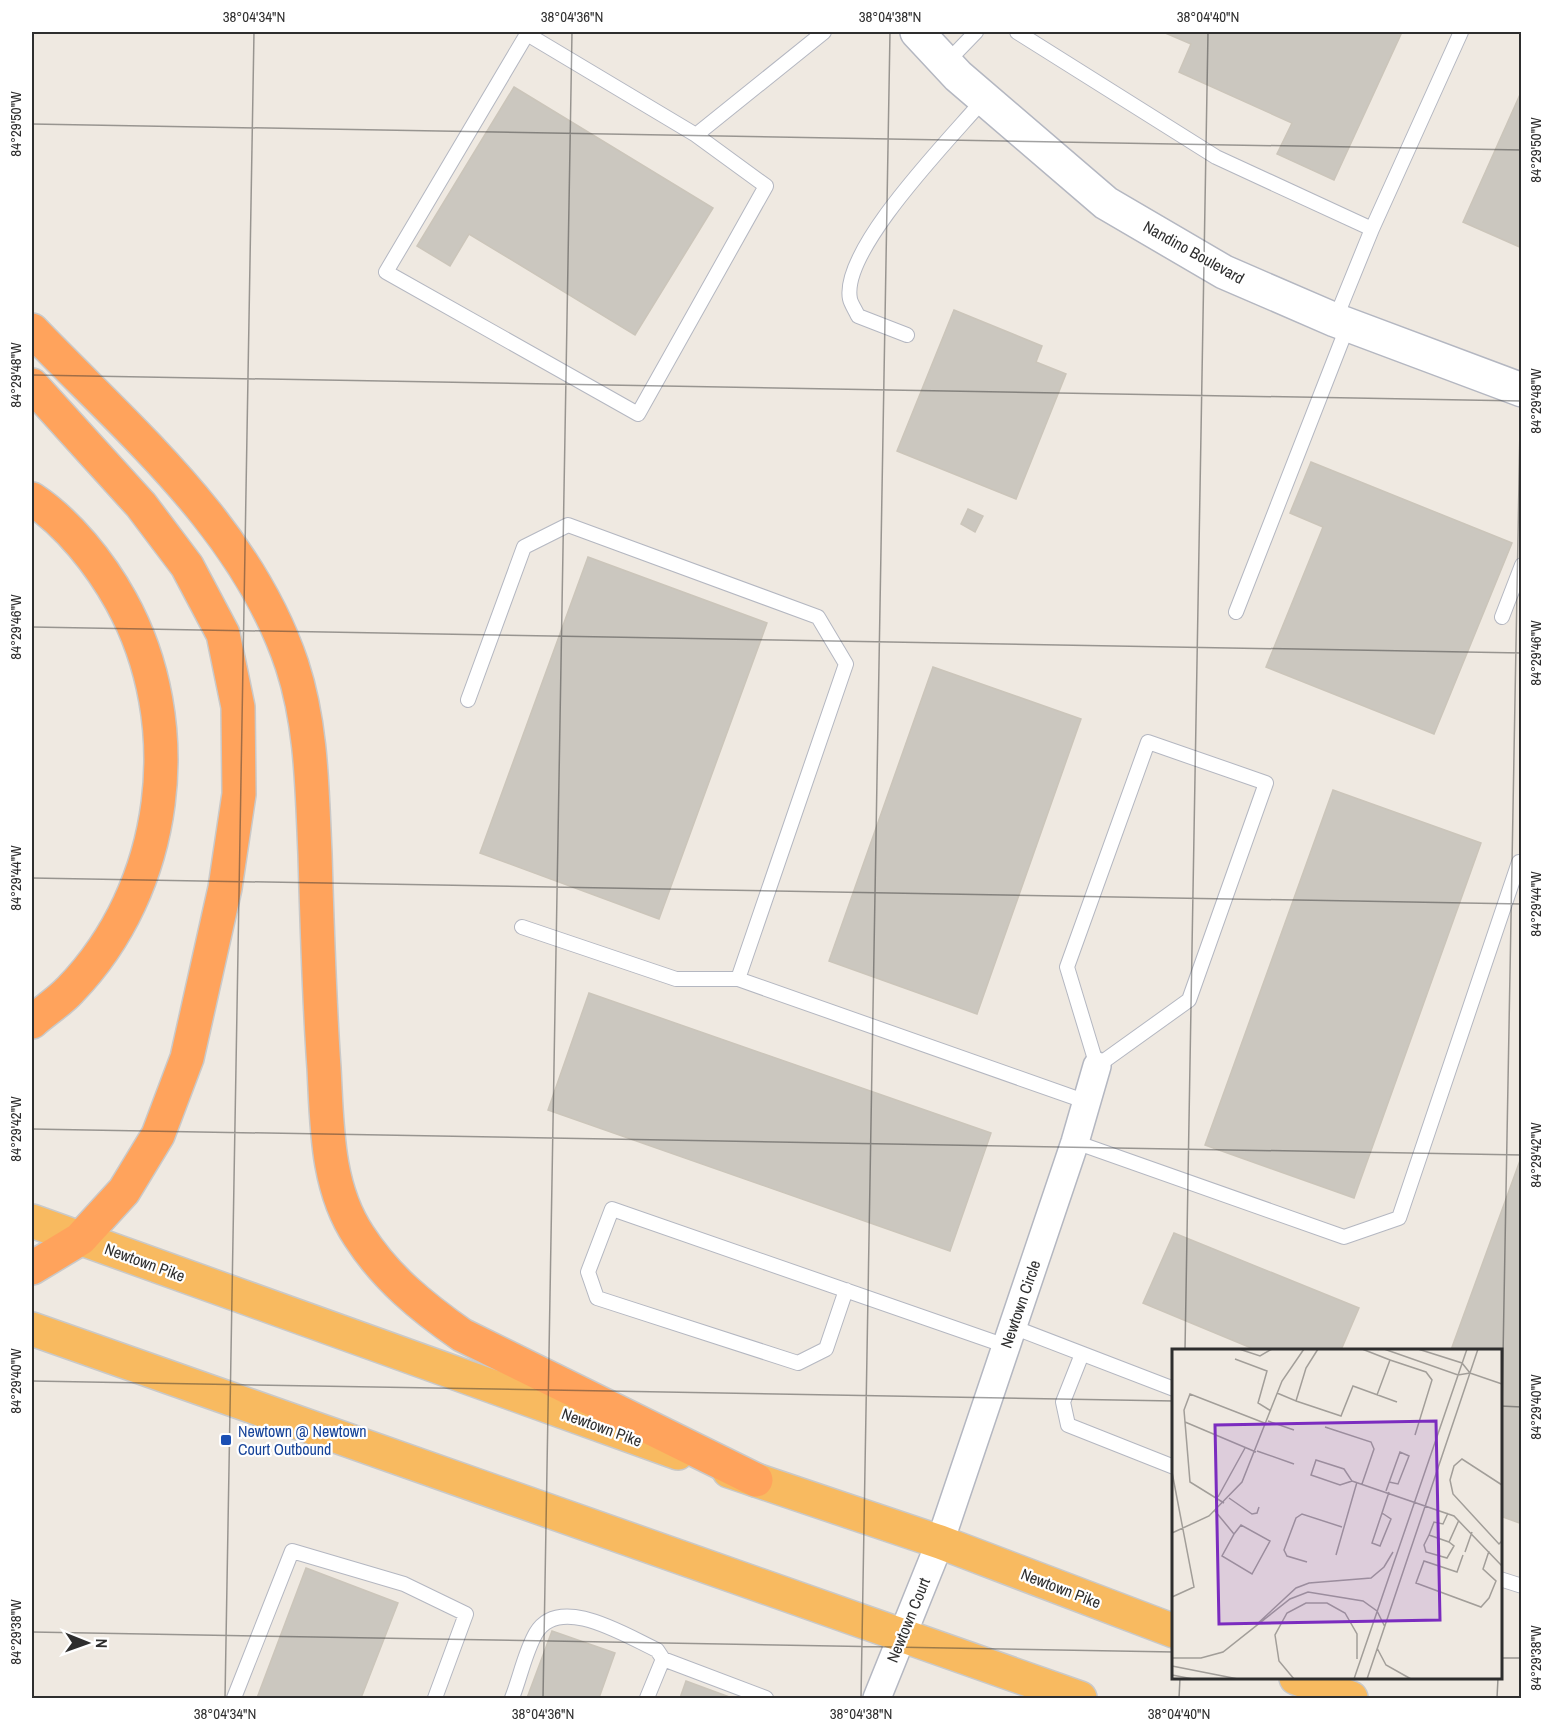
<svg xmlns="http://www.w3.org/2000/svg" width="1553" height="1730" viewBox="0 0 1553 1730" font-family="'Archivo Narrow',sans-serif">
	<rect width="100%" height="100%" fill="#efe9e1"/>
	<path fill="#cbc7bf" stroke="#cbc5ba" stroke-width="1.5" d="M1163,32H1402L1334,180L1277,154L1292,123L1179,72L1191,44Z
		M514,87L713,208L635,335L469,234L450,266L417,246Z
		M1522,90V248L1463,222Z
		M954,310L1042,346L1036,362L1066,374L1016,499L897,451Z
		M1311,462L1512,543L1434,734L1266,667L1323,527L1290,513Z
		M968,509L983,516L975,532L961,524Z
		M588,557L767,623L659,919L480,853Z
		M933,667L1081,719L977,1014L829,961Z
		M1333,790L1481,843L1354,1198L1205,1145Z
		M589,993L991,1133L950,1251L548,1110Z
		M1522,1155V1524L1500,1516V1350H1451Z
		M1174,1233L1359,1308L1341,1350H1256L1143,1303Z
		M306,1568L398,1603L361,1698H257Z
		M552,1631L615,1653L599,1698H527Z
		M686,1681L732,1698H680Z"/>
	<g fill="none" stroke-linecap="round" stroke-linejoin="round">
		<g stroke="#b4b7c1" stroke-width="16">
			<path id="service" d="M1017,32L1216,157L1372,229
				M527,34L696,135L766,186L638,414L386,272Z
				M946,63L976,32
				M696,135L824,32
				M1335,320L1372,229L1461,32
				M907,335L858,316C856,311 851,304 850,299C840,250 952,137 984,99
				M1236,612L1348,325
				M1502,617L1522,565
				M468,700L524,547L568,525L818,617L846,664L738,979
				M1148,742L1266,783L1189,1000L1097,1066L1067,967Z
				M522,927L676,979H738L1087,1102
				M1075,1142L1344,1237L1399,1218L1519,862
				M846,1290L826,1349L798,1363L597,1298L588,1272L612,1209L1006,1346
				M1013,1327L1174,1389
				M1082,1354L1063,1402L1068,1425L1174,1467
				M1500,1579L1522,1586
				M234,1698L292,1551L404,1584L466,1614L435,1698
				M512,1698C520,1678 525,1652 536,1633C560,1593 628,1637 657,1650L663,1659
				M647,1698L663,1659L766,1698"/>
		</g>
		<g stroke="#b4b7c1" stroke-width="30">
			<path id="minor" d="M877,1698L940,1542L1075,1142L1097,1066"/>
		</g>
		<g stroke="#b4b7c1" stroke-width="36">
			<path id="tertiary" d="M917,32L958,76L1106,203L1224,272L1335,320L1522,390"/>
		</g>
		<g stroke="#c9c9c9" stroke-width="36">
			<path id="trunk" d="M32,1221L678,1453
				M32,1329L1080,1698
				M729,1471L940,1542L1174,1631
				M1296,1678L1351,1698"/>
		</g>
		<g stroke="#c9c9c9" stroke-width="36">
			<path id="motorway" d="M32,330C129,431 246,527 292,665C312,726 312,790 315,854C317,925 319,997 324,1068C327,1124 326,1187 359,1236C386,1278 422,1307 462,1335L756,1480
				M32,385L141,505L187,566L223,634L238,707L239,794L225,888L187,1058L158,1135L124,1191L80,1239L32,1268
				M32,499C68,523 100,563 121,601C189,724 169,888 70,990C59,1002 44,1011 32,1022"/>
		</g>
		<use href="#service" stroke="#fff" stroke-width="14"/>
		<use href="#minor" stroke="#fff" stroke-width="27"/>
		<use href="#tertiary" stroke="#fff" stroke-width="33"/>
		<use href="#trunk" stroke="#f8ba60" stroke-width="33"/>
		<use href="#motorway" stroke="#ffa35c" stroke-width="33"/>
	</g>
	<path fill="none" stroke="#2e2e2e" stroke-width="1.5" stroke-opacity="0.45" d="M32,124L1522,150M32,375L1522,401M32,627L1522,653M32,878L1522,904M32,1129L1522,1155M1185,1350L1208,32M32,1381L1174,1401M1500,1406L1522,1407M1500,1520L1522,317M32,1632L1174,1652M1500,1658H1522M225,1698L254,32M543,1698L572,32M861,1698L890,32M1179,1698L1180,1678M1497,1698L1498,1678"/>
	<rect fill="#1a4fb4" stroke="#fff" stroke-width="2" x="220" y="1434" width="12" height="12" rx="3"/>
	<g text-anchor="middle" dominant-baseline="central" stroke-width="4.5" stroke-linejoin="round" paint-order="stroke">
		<g font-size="16" fill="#2e2e2e" stroke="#fff">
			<text transform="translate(1194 252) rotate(29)">Nandino Boulevard</text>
			<text transform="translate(145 1262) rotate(20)">Newtown Pike</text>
			<text transform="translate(1020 1304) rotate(-71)">Newtown Circle</text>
			<text transform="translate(602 1427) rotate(20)">Newtown Pike</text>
			<text transform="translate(1061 1588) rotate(21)">Newtown Pike</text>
			<text transform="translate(908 1620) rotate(-68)">Newtown Court</text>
		</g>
		<g font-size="16" fill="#164399" stroke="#fff" text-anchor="start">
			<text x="238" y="1431">Newtown @ Newtown<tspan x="238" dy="18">Court Outbound</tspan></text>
		</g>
	</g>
	<g transform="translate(1172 1349)">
		<rect width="330" height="330" fill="#efe9e1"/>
		<path fill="none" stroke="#a29e99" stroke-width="1.5" d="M67,0L88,7L100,0M190,0L218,11L205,46M212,0L286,26L298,24L330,35M246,0L290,14L298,24M63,10L95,22L86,54L99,62M218,11L254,23L260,31L243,86M105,44L124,52L134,19L146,0M124,52L169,67L181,37L225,53M96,72L122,81M13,73L84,103M153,78L199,93L202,100L190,135M85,102L122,115M144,111L172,120L180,132L168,136L139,126ZM0,123L22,238L0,248M180,132L282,167L330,217M330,136L290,110L282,117L278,131L281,145L327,195L330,192M214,142L228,103L237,107L226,135L217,133M46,148L73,99M57,149L80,165L85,164L87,158M52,154L18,133L12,61L18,45L95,75M43,162L62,185L50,207L80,225L98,192L69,176L62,185M210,164L219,170L208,197L200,194L217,143M276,164L271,175L262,173L257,186L277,193L287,171M0,184L37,167L70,133L110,32L132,0M257,186L252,196L254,203L275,209L282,197L277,193M293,203L300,183M164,206L185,133M291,206L285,223L252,212L244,234L309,258L317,249L324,232L311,220L317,202M135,213L115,207L112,201L124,169L130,165L170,178M84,276L124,239L137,234L199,229L212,218L221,203M205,299L214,316L239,330M0,309H29L51,303L118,250L136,243L191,252L205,262L213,278M0,317L66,330M0,326L21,330M122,330L107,312L103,286L115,264L134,254H155L173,264L185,285V310M182,330L295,0M195,330L306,0"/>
		<path fill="#7b2cbf" fill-opacity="0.15" stroke="#7b2cbf" stroke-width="3" d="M264,72L268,271L47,275L43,76Z"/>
		<rect width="330" height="330" fill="none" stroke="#2e2e2e" stroke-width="3"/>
	</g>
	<rect width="1553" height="1730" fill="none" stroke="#ffffff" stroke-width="66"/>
	<g transform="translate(87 1643) rotate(91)" stroke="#ffffff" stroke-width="4.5" paint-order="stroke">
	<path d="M0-4.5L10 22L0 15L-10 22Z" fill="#2e2e2e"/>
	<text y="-9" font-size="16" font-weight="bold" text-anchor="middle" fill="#2e2e2e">N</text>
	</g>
	<rect x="33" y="33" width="1487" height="1664" fill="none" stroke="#2e2e2e" stroke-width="2"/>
	<g font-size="15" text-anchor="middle" fill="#2e2e2e">
		<text x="254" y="22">38°04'34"N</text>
		<text x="572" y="22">38°04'36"N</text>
		<text x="890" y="22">38°04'38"N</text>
		<text x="1208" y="22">38°04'40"N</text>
		<text transform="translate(16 124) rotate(-90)" y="5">84°29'50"W</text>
		<text transform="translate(1536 150) rotate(-90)" y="5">84°29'50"W</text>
		<text transform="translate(16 375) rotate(-90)" y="5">84°29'48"W</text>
		<text transform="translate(1536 401) rotate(-90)" y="5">84°29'48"W</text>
		<text transform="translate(16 627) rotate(-90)" y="5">84°29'46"W</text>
		<text transform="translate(1536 653) rotate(-90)" y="5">84°29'46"W</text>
		<text transform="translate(16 878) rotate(-90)" y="5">84°29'44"W</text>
		<text transform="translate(1536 904) rotate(-90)" y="5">84°29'44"W</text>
		<text transform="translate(16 1129) rotate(-90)" y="5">84°29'42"W</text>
		<text transform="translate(1536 1155) rotate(-90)" y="5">84°29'42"W</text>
		<text transform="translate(16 1381) rotate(-90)" y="5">84°29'40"W</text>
		<text transform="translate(1536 1407) rotate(-90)" y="5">84°29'40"W</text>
		<text transform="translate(16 1632) rotate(-90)" y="5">84°29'38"W</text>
		<text transform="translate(1536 1658) rotate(-90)" y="5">84°29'38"W</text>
		<text x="225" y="1719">38°04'34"N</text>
		<text x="543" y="1719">38°04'36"N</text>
		<text x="861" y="1719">38°04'38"N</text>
		<text x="1179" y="1719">38°04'40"N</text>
	</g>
</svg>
